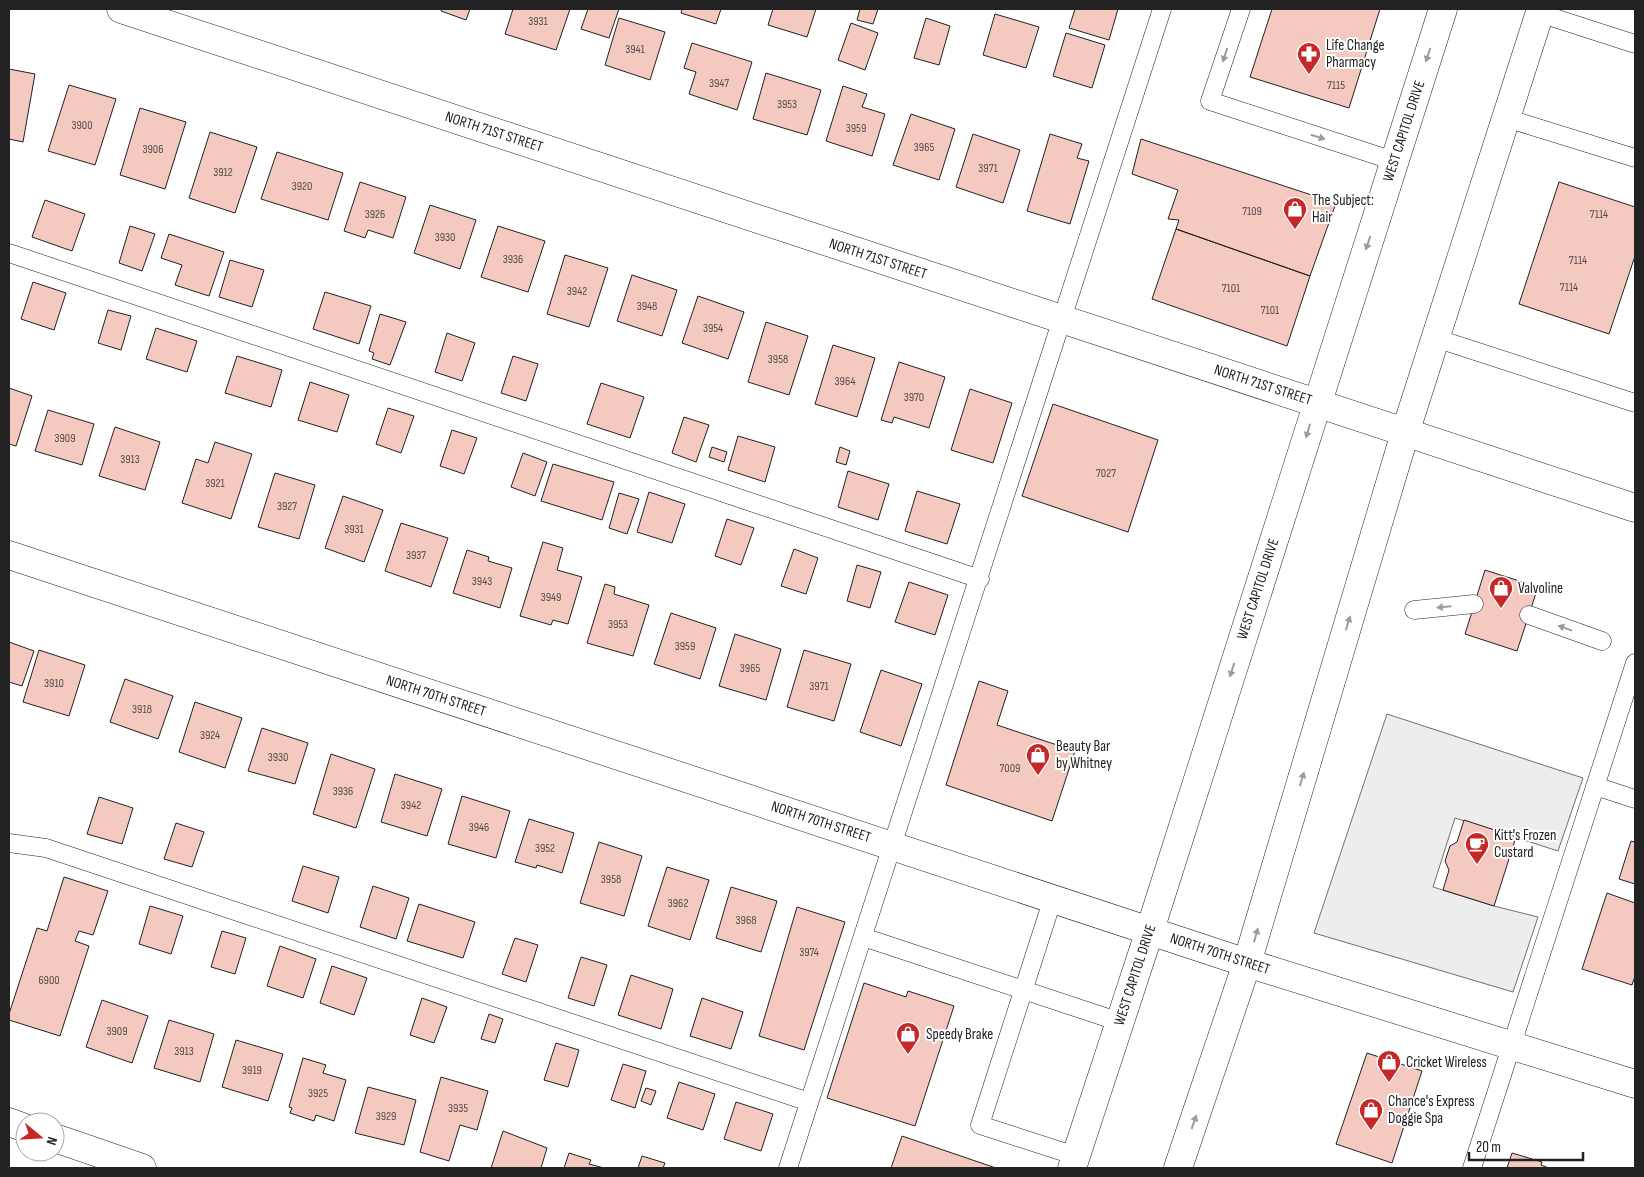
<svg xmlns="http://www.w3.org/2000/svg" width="1644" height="1177" viewBox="0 0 1644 1177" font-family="'Sofia Sans Condensed',sans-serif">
	<rect width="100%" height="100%" fill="#fff"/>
	<path fill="#ededed" stroke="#6f6f6f" d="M1387,714L1583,778L1558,851L1455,818L1433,887L1494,906L1538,917L1513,992L1314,933Z"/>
	<path fill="#f3c9c0" stroke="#222" d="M442,9H470L466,20L441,11Z
		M513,9H570L556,50L505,34Z
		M588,9H619L609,38L581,29Z
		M682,9H721L716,24L681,13Z
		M773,9H816L807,37L768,25Z
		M860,9H878L873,24L857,20Z
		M1075,9H1118L1109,40L1069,28Z
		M1272,9H1380L1349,108L1250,77Z
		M995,14L1039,27L1026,68L983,55Z
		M619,18L665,32L650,80L605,65Z
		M926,18L950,26L939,65L914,58Z
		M851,23L878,33L865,70L838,60Z
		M1066,33L1105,45L1092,88L1053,76Z
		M692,43L752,62L737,110L689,94L696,72L684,68Z
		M9,69L35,74L23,142L9,139Z
		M766,73L821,90L807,135L753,119Z
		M69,85L116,99L95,165L48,151Z
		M843,86L867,94L862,107L885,114L872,156L826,141Z
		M140,108L186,122L165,189L120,175Z
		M911,114L955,129L939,180L893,165Z
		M210,132L257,147L235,213L189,198Z
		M973,134L1020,150L1003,203L956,187Z
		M1050,134L1082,144L1077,158L1089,161L1070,224L1027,211Z
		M1141,139L1336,203L1310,276L1176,229L1179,220L1168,219L1178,190L1132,174Z
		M277,152L343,173L328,220L261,199Z
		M360,182L406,197L393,238L368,230L365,238L344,231Z
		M1559,182L1635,207V256L1609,334L1519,304Z
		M45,200L85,214L72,251L32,237Z
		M430,205L476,220L460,269L414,253Z
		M130,226L155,234L142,271L119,263Z
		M498,226L545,241L528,292L481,277Z
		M1176,229L1310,276L1287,346L1152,299Z
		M169,234L224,252L209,296L175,285L182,265L161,258Z
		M565,255L608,268L589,327L547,314Z
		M230,260L264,270L252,307L219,297Z
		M632,275L677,290L662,336L617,321Z
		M33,282L66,293L54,330L21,319Z
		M325,292L371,306L359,344L313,329Z
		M698,296L744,312L728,359L682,343Z
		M108,310L131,316L121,350L98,343Z
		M380,314L406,322L390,365L372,359L374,353L369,351Z
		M766,322L808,336L789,395L748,382Z
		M156,328L197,341L187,372L146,359Z
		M447,333L475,343L462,381L435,372Z
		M833,345L875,358L857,417L815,404Z
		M237,356L282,370L271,407L225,393Z
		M513,356L538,364L526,401L501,393Z
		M899,362L945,377L929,428L894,417L892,423L881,420Z
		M310,382L349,395L337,432L298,420Z
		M601,383L644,397L630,438L587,424Z
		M9,388L32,396L16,446L9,444Z
		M970,389L1012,403L993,463L951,450Z
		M1053,404L1158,440L1128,532L1022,496Z
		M388,408L414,416L401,453L376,444Z
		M48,410L94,424L82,465L35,451Z
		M684,417L709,425L696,462L672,453Z
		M115,427L160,442L145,490L99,476Z
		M452,430L477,438L464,474L440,466Z
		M738,436L775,447L765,482L728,470Z
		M215,442L252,454L231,519L182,503L196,459L208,463Z
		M712,447L727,452L724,462L709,457Z
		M840,447L850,451L846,465L836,462Z
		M523,453L547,462L535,496L511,487Z
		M553,464L614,482L602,520L541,501Z
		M848,471L889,484L878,520L838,507Z
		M275,473L315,485L299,539L258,527Z
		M917,491L960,504L947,544L905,531Z
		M649,492L685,504L672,543L637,532Z
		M619,493L639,499L627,534L609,528Z
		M343,496L383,510L364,562L325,548Z
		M727,519L754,528L741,565L715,556Z
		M401,523L448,538L431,587L385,571Z
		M543,542L563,548L557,570L582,577L568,624L553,620L551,625L520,616Z
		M794,549L818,558L806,594L781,586Z
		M467,550L489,557L488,561L512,568L500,608L453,593Z
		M857,565L881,572L870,608L847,601Z
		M1485,570L1538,587L1517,651L1465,634Z
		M909,582L948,595L935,635L895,622Z
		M605,584L615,587L614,594L649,605L633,656L587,643Z
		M671,613L716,628L700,679L654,664Z
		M735,634L781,649L766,700L719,686Z
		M9,642L34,651L22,686L9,682Z
		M39,650L85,665L69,716L23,702Z
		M804,650L851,664L834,721L787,707Z
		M881,670L922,684L901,746L860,732Z
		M125,679L173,696L158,739L110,722Z
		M979,681L1008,691L997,725L1075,751L1052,821L946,785Z
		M195,702L242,718L225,768L179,752Z
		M262,728L308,743L295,784L248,771Z
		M331,754L375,769L356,828L313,814Z
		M395,774L442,789L427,836L381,822Z
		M462,796L510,811L496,858L448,844Z
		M99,797L133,808L122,844L87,834Z
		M529,819L574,833L562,873L537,865L536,868L515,862Z
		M1464,820L1516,837L1494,906L1443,890L1449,870L1445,861L1450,846L1457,842Z
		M176,823L204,832L192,867L164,859Z
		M1631,841L1635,842V884L1619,879Z
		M599,842L642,856L624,916L580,903Z
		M303,866L339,877L328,913L292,901Z
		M667,867L709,880L690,940L648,926Z
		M64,877L108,891L93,935L79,931L75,941L89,946L60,1036L9,1020V1014L37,928L47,931Z
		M373,886L409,898L396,939L360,927Z
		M731,887L777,901L761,952L716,938Z
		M1607,893L1635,903V976L1632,985L1582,969Z
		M419,904L475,922L463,958L407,941Z
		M150,906L183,916L171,954L139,944Z
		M797,907L845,922L804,1050L759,1036Z
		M222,931L246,938L235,974L211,967Z
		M515,938L538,945L526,982L502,974Z
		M280,946L316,959L303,998L267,986Z
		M581,957L607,965L594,1006L568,998Z
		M332,966L367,978L354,1015L320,1003Z
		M631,975L673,989L661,1029L618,1015Z
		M864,983L906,997L908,991L954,1006L915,1126L827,1098Z
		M422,998L447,1007L434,1043L410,1035Z
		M702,998L743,1012L731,1049L690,1036Z
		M102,1000L148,1016L132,1063L86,1047Z
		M489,1014L503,1019L495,1043L481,1039Z
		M169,1020L214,1034L200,1082L154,1068Z
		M236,1040L283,1054L268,1101L222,1087Z
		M556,1043L579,1050L568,1087L544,1080Z
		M1367,1053L1422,1071L1392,1163L1336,1144Z
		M303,1058L326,1065L323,1073L346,1080L334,1121L316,1115L314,1121L290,1113L292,1108L289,1107Z
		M623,1064L646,1071L635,1108L611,1100Z
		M441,1077L488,1091L477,1130L460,1125L449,1161L420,1152Z
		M679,1082L715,1094L703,1130L667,1118Z
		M368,1087L416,1100L404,1145L355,1133Z
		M646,1088L656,1091L651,1105L641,1101Z
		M736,1102L773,1114L761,1151L724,1139Z
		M503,1131L547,1148L541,1168H491Z
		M902,1136L996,1168H891Z
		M569,1153L591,1160L589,1164L604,1168H564Z
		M1512,1153L1542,1162L1541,1165L1549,1168H1507Z
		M642,1156L665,1163L663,1168H638Z"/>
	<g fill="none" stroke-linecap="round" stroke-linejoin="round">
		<g stroke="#222" stroke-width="19">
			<path id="lane" d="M1241,9L1210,101L1394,161
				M1539,13L1635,44
				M1506,118L1635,158
				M9,253L980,579
				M1435,338L1635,403
				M1414,610L1474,604
				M1529,615L1602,641
				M1595,786L1635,799
				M9,843L46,848L809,1102
				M1053,898L980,1125L1076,1156
				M863,937L1120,1022
				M788,1168L1162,9
				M1472,1168L1635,663"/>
		</g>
		<g stroke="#222" stroke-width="29">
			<path id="street" d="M121,9L1635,508
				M9,555L1247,963L1635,1084
				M9,1122L25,1128
				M55,1138L142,1168"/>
		</g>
		<g stroke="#222" stroke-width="29">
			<path id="primary" d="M1072,1168L1150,930L1443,9
				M1178,1168L1247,963L1405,433L1541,9"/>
		</g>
		<use href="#lane" stroke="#fff" stroke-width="18"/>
		<use href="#street" stroke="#fff" stroke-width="28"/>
		<use href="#primary" stroke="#fff" stroke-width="28"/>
	</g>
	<defs><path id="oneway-solid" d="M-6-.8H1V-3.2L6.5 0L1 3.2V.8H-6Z" transform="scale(1.25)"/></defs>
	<g fill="#9c9c9c">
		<use href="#oneway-solid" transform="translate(1225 55) rotate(108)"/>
		<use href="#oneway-solid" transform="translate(1428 55) rotate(108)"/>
		<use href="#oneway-solid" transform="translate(1318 137) rotate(18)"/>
		<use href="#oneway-solid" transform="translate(1368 243) rotate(108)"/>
		<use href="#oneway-solid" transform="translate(1308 431) rotate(107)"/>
		<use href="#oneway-solid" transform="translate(1444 607) rotate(175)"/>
		<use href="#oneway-solid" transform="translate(1348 623) rotate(-73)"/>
		<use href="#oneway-solid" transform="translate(1565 628) rotate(-160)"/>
		<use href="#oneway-solid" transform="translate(1232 670) rotate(108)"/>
		<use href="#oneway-solid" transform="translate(1302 779) rotate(-73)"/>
		<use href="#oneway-solid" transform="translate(1256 935) rotate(-74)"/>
		<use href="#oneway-solid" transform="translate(1194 1122) rotate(-71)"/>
	</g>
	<defs>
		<g id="pharmacy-pin" transform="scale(1.25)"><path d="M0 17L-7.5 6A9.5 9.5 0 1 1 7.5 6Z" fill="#c62828" stroke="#fff"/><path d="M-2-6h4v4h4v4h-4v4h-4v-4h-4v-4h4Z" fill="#fff"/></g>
		<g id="shop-pin" transform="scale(1.25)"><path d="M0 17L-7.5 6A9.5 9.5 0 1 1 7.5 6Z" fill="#c62828" stroke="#fff"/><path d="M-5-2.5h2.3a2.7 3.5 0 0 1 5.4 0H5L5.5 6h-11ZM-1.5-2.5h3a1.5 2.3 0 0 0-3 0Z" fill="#fff"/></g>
		<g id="cafe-pin" transform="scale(1.25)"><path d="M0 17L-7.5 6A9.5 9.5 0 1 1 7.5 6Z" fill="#c62828" stroke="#fff"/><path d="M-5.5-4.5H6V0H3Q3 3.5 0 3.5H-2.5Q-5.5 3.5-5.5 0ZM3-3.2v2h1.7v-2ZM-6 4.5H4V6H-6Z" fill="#fff"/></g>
	</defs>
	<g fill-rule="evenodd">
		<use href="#pharmacy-pin" x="1309" y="54"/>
		<use href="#shop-pin" x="1295" y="209"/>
		<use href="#shop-pin" x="1501" y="588"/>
		<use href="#shop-pin" x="1038" y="755"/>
		<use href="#cafe-pin" x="1477" y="844"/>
		<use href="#shop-pin" x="908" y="1034"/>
		<use href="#shop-pin" x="1389" y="1062"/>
		<use href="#shop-pin" x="1371" y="1110"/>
	</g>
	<g text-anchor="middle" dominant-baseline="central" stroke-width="4" stroke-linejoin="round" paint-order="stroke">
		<g font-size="12" fill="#564c4a">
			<text x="538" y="21">3931</text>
			<text x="635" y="49">3941</text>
			<text x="719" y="83">3947</text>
			<text x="1336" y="85">7115</text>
			<text x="787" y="104">3953</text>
			<text x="82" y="125">3900</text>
			<text x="856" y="128">3959</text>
			<text x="924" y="147">3965</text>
			<text x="153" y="149">3906</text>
			<text x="988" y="168">3971</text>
			<text x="223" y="172">3912</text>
			<text x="302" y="186">3920</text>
			<text x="1252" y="211">7109</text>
			<text x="375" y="214">3926</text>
			<text x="1599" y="214">7114</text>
			<text x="445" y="237">3930</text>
			<text x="513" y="259">3936</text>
			<text x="1578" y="260">7114</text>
			<text x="1569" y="287">7114</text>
			<text x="1231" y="288">7101</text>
			<text x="577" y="291">3942</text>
			<text x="647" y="306">3948</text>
			<text x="1270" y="310">7101</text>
			<text x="713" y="328">3954</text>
			<text x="778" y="359">3958</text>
			<text x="845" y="381">3964</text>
			<text x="914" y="397">3970</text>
			<text x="65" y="438">3909</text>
			<text x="130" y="459">3913</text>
			<text x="1106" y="473">7027</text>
			<text x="215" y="483">3921</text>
			<text x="287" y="506">3927</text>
			<text x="354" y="529">3931</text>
			<text x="416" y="555">3937</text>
			<text x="482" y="581">3943</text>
			<text x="551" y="597">3949</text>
			<text x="618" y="624">3953</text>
			<text x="685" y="646">3959</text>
			<text x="750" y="668">3965</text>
			<text x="54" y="683">3910</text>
			<text x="819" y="686">3971</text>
			<text x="142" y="709">3918</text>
			<text x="210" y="735">3924</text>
			<text x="278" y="757">3930</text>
			<text x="1010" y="768">7009</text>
			<text x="343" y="791">3936</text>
			<text x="411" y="805">3942</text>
			<text x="479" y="827">3946</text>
			<text x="545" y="848">3952</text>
			<text x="611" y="879">3958</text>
			<text x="678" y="903">3962</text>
			<text x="746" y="920">3968</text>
			<text x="809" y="952">3974</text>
			<text x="49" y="980">6900</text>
			<text x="117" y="1031">3909</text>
			<text x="184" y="1051">3913</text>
			<text x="252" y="1070">3919</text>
			<text x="318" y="1093">3925</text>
			<text x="458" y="1108">3935</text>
			<text x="386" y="1116">3929</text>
		</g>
		<g font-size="15" fill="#222" stroke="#fff" text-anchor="start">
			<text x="1326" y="45">Life Change<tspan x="1326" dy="17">Pharmacy</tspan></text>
			<text x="1312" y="200">The Subject:<tspan x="1312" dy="17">Hair</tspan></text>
			<text x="1518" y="588">Valvoline</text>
			<text x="1056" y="746">Beauty Bar<tspan x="1056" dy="17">by Whitney</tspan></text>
			<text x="1494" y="835">Kitt's Frozen<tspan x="1494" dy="17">Custard</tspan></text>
			<text x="926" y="1034">Speedy Brake</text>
			<text x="1406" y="1062">Cricket Wireless</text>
			<text x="1388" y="1101">Chance's Express<tspan x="1388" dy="17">Doggie Spa</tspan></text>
		</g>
		<g font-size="15" fill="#222" stroke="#fff">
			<text transform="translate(1404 131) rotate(-72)">WEST CAPITOL DRIVE</text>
			<text transform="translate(494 132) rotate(18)">NORTH 71ST STREET</text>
			<text transform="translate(878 259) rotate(18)">NORTH 71ST STREET</text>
			<text transform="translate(1263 385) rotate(18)">NORTH 71ST STREET</text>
			<text transform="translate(1258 589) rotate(-72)">WEST CAPITOL DRIVE</text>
			<text transform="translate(436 696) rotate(18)">NORTH 70TH STREET</text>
			<text transform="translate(821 822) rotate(18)">NORTH 70TH STREET</text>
			<text transform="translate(1220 954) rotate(18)">NORTH 70TH STREET</text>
			<text transform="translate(1135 975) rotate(-72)">WEST CAPITOL DRIVE</text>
		</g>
	</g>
	<rect width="1644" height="1177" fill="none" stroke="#222222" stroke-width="20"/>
	<g transform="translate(40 1137) rotate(108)"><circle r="24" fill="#ffffff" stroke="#a7a7a7"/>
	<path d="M0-4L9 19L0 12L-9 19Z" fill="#c62828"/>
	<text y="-8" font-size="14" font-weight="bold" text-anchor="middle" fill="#222222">N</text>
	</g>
	<path d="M1469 1152v8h114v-8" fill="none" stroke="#222222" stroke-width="2.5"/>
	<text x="1476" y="1152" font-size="15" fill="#222222" stroke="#ffffff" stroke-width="4" paint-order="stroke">20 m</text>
</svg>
